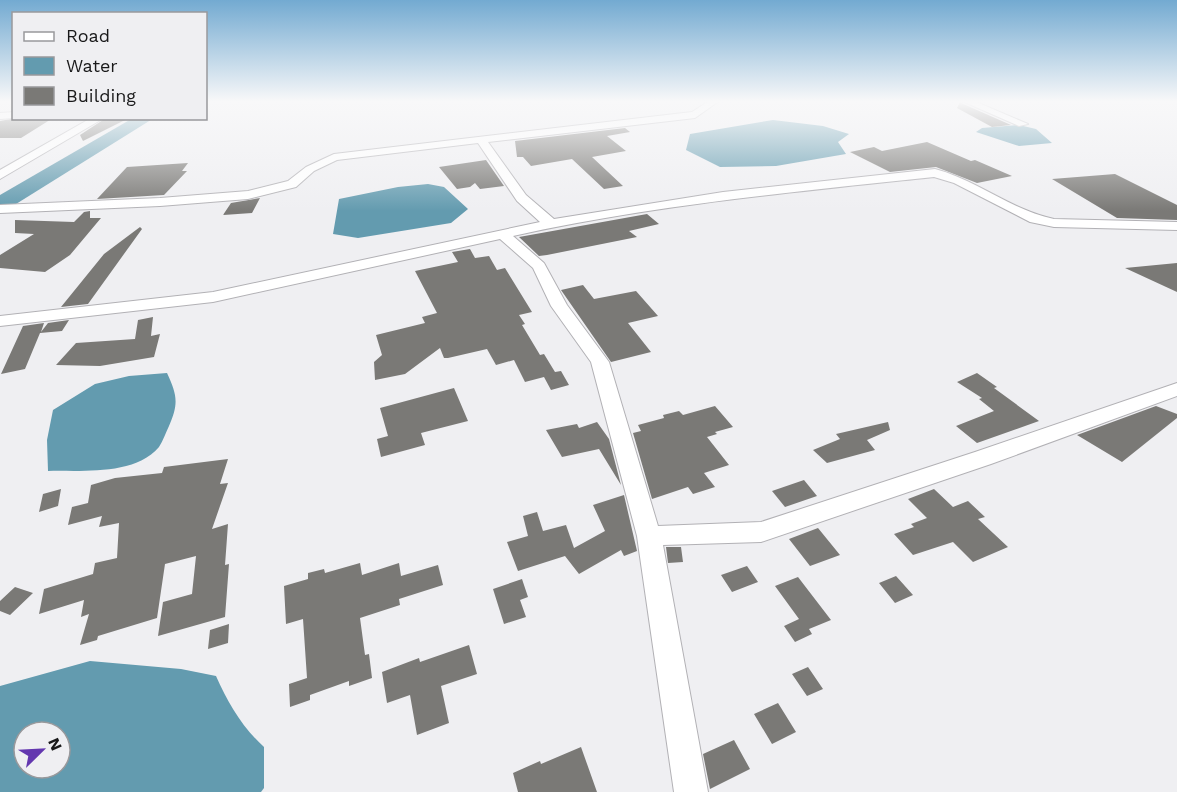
<svg xmlns="http://www.w3.org/2000/svg" width="1177" height="792" viewBox="0 0 1177 792" font-family="'Work Sans',sans-serif">
	<rect width="100%" height="100%" fill="#efeff2"/>
	<path fill="#639baf" fill-rule="evenodd" d="M773,120L823,126L849,134L838,142L846,154L776,166L720,167L686,150L690,134Z
		M1019,125L1036,129L1052,143L1019,146L976,132L982,128Z
		M428,184L444,187L468,209L451,223L358,238L333,234L339,199L398,187Z
		M167,373C177,395 179,403 169,426C166,432 163,441 159,447C134,476 82,470 48,471L47,440L53,410L95,384L129,376Z
		M90,661L181,669L216,676C228,703 242,727 264,747V788L261,792H0V686ZM24,732H60V768H24Z"/>
	<g fill="none" stroke-linecap="round" stroke-linejoin="round">
		<path fill="#639baf" fill-rule="evenodd" d="M133,118H154L8,209L0,211V195Z"/>
	</g>
	<path fill="#7a7976" d="M960,102L961,103L1011,125L992,127L957,108Z
		M16,118H53L21,138H0V121Z
		M106,118H129L83,141L80,135Z
		M625,128L630,132L607,136L626,151L592,157L623,186L604,189L572,159L531,166L523,157H517L515,141Z
		M927,142L971,161L975,160L1012,176L977,183L936,167L890,172L850,152L874,147L882,151Z
		M486,160L504,186L480,189L475,183L470,187L457,189L439,167Z
		M188,163L182,171H187L164,195L97,199L127,167Z
		M1115,174L1177,205V220L1117,218L1052,179Z
		M260,198L252,213L223,215L231,203Z
		M90,211V218H101L70,255L45,272L0,268V255L34,234L15,233V220L74,222L84,212Z
		M647,214L659,224L629,231L637,237L547,255L539,256L519,237Z
		M140,227L142,229L88,304L61,307L104,254Z
		M470,249L475,258L489,256L497,270L505,268L532,312L519,315L525,324L522,325L540,355L544,354L555,372L561,371L569,385L551,390L544,377L525,382L514,360L496,365L487,349L448,358H444L440,348L405,374L375,380L374,362L382,355L376,335L425,323L422,317L437,313L415,271L458,262L452,252Z
		M1177,263V292L1125,268Z
		M583,285L594,299L636,291L658,316L628,323L651,352L611,362L561,290Z
		M153,317L151,336L160,334L154,357L100,366L56,365L76,343L135,339L138,320Z
		M69,320L62,331L40,333L25,369L1,374L23,326L44,323L41,332L48,323Z
		M977,373L997,387L994,388L1039,421L977,443L956,426L994,411L979,399L982,398L957,382Z
		M454,388L468,421L421,433L425,445L381,457L377,439L388,436L380,408Z
		M715,406L733,427L715,432L717,434L707,437L729,465L704,473L715,487L693,494L688,487L652,499L633,433L641,431L638,425L664,418L663,415L679,411L683,415Z
		M1156,406L1177,414V418L1122,462L1077,435Z
		M597,422L609,439L621,485L599,449L562,457L546,430L577,424L579,428Z
		M888,422L890,430L867,440L875,450L827,463L813,450L840,439L836,434Z
		M228,459L220,484L228,483L212,529L228,524L225,565L229,564L225,617L158,636L163,602L192,594L196,556L165,564L157,618L98,636L97,640L80,645L89,614L81,617L84,600L39,614L44,589L93,574L95,563L117,558L119,523L99,527L102,516L68,525L72,507L88,503L91,485L115,478L162,473L164,467Z
		M804,480L817,496L785,507L772,491Z
		M61,489L58,506L39,512L43,494Z
		M934,489L953,507L968,501L985,517L978,519L1008,547L973,562L953,542L913,555L894,534L914,527L911,524L927,518L908,499Z
		M624,495L637,551L624,556L621,550L579,574L565,556L518,571L507,542L528,536L523,516L537,512L543,531L566,525L574,548L605,531L593,505Z
		M818,528L840,555L810,566L789,539Z
		M666,547H681L683,562L668,563Z
		M360,563L362,575L399,563L401,576L438,565L443,585L399,599L400,605L360,618L365,655L369,654L372,678L349,686V681L310,695V700L290,707L289,684L307,678L303,619L286,624L284,586L308,579V573L324,569L325,573Z
		M747,566L758,582L732,592L721,575Z
		M896,576L913,595L895,603L879,583Z
		M798,577L831,620L809,629L812,634L795,642L784,626L799,619L775,586Z
		M522,579L528,597L520,600L526,617L504,624L493,589Z
		M15,587L33,593L10,615L0,611V601Z
		M229,624L228,643L208,649L210,630Z
		M469,645L477,674L441,686L449,723L417,735L410,695L387,703L382,672L419,658L420,662Z
		M808,667L823,689L807,696L792,674Z
		M778,703L796,732L772,744L754,714Z
		M734,740L750,769L710,789L703,754Z
		M581,747L597,792H518L513,773L540,761L541,764Z"/>
	<g fill="none" stroke-linecap="round" stroke-linejoin="round">
		<g stroke="#b2b1b5" stroke-width="2">
			<path id="minor" d="M709,101H719L695,118L488,142L526,195L554,219L723,192L935,169C977,180 1011,210 1054,219L1177,222V230L1054,227L1030,222L954,183L934,177C794,192 652,205 513,236L544,263L567,305L609,362L658,526L761,522L975,452L1177,383V396L991,464L761,542L663,545L708,792H674L637,536L591,362L551,306L533,268L500,239L213,302L0,326V316L213,292L540,222L517,201L478,143L337,160L314,171L296,187L248,199L160,206L0,213V205L160,198L248,191L288,181L306,167L334,154L692,112Z
				M962,101H974L1028,124L1019,126Z
				M14,112V118L0,119V113Z
				M91,118H104L0,179V170Z"/>
		</g>
		<use href="#minor" fill="#fff" fill-rule="evenodd"/>
	</g>
	<linearGradient id="sky" x2="0" y2="1"><stop stop-color="#73aad1"/><stop offset="0.48" stop-color="#f8f8f9"/><stop offset="1" stop-color="#f8f8f9" stop-opacity="0"/></linearGradient>
	<rect width="1177" height="211" fill="url(#sky)"/>
	<rect x="12" y="12" width="195" height="108" fill="#efeff2" stroke="#99999c" stroke-width="1.5"/>
	<rect x="24" y="32" width="30" height="9" fill="#ffffff" stroke="#99999c" stroke-width="1.5"/>
	<text x="66" y="42" font-size="18" fill="#19191a">Road</text>
	<rect x="24" y="57" width="30" height="18" fill="#639baf" stroke="#99999c" stroke-width="1.5"/>
	<text x="66" y="72" font-size="18" fill="#19191a">Water</text>
	<rect x="24" y="87" width="30" height="18" fill="#7a7976" stroke="#99999c" stroke-width="1.5"/>
	<text x="66" y="102" font-size="18" fill="#19191a">Building</text>
	<g transform="translate(42 750) rotate(66)"><circle r="28" fill="#efeff2" stroke="#99999c" stroke-width="1.5"/>
	<path d="M0-4.5L10 22L0 15L-10 22Z" fill="#6337af"/>
	<text y="-9" font-size="16" font-weight="bold" text-anchor="middle" fill="#19191a">N</text>
	</g>
</svg>
